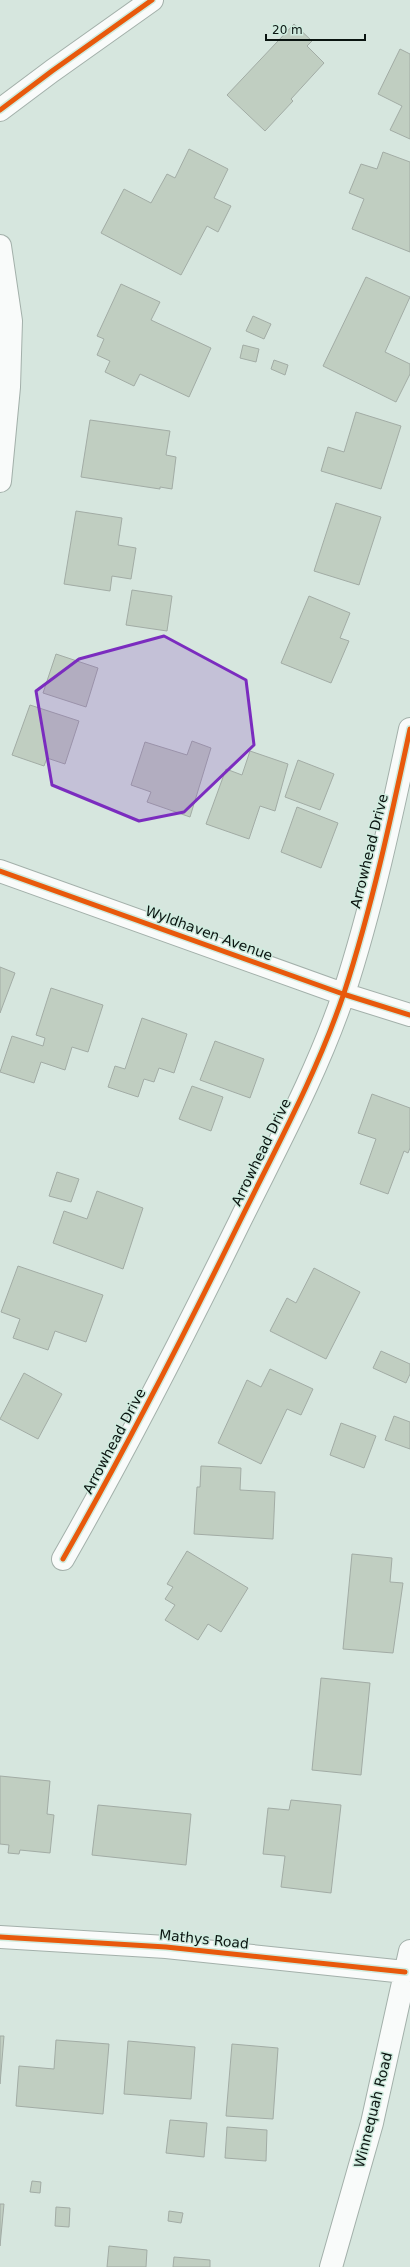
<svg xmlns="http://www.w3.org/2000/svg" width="410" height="2267" viewBox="0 0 410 2267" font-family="'DejaVu Sans',sans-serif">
	<rect width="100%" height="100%" fill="#d6e6de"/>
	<path fill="#c0cec1" stroke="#a2aca5" d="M294,24L312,41L307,46L324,63L291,99L293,101L265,131L227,95Z
		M400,49L410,54V139L390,130L402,106L378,94Z
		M189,149L228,169L214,198L231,206L218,232L207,226L181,275L101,233L124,189L151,203L167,174L175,178Z
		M383,152L410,162V252L352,229L364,199L349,193L361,164L377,169Z
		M366,277L410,297L385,352L410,364V374L396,402L323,366Z
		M121,284L160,302L151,320L211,348L189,397L140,374L134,386L105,372L110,361L97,355L104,339L97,336Z
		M253,316L271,324L264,339L246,331Z
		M243,345L259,349L256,362L240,358Z
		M274,360L288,365L285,375L271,369Z
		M356,412L401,426L381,489L321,471L328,447L344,452Z
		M90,420L170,431L166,455L176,457L172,489L160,487V489L81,477Z
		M336,503L381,517L359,585L314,571Z
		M76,511L122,518L118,545L136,548L131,579L112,576L110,591L64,584Z
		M132,590L172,596L167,631L126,625Z
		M309,596L350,613L340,638L349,641L331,683L281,663Z
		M56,654L98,668L86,707L43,693Z
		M30,705L79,721L65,764L47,758L44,766L12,755Z
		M192,741L211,748L190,817L147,802L151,792L131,785L145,742L187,755Z
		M250,751L288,764L275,811L260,806L249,839L206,824L226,769L242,775Z
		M298,760L334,774L320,810L285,797Z
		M297,807L338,823L321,868L281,852Z
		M0,967L15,973L0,1013Z
		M51,988L103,1005L88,1052L72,1047L65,1070L41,1062L34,1083L0,1072L12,1036L43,1046L45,1038L36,1035Z
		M142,1018L187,1034L174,1073L159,1068L154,1082L144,1079L138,1097L108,1087L115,1066L125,1069Z
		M215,1041L264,1059L250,1098L200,1080Z
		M192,1086L223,1097L211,1131L179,1119Z
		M372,1094L410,1108V1148L408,1153L404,1151L388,1194L360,1184L376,1139L358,1133Z
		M57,1172L79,1179L71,1202L49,1196Z
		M97,1191L143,1208L123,1269L53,1243L64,1211L87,1219Z
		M18,1266L103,1295L86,1342L55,1331L48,1350L13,1338L20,1319L1,1312Z
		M314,1268L360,1292L326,1359L270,1331L287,1298L296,1303Z
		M381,1351L410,1364V1374L406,1383L373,1368Z
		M270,1369L313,1389L301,1415L287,1409L261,1464L218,1443L247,1380L261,1387Z
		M24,1373L62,1394L38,1439L0,1419Z
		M394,1416L410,1422V1449L385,1440Z
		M341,1423L376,1436L364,1468L330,1455Z
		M201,1466L241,1468L240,1490L275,1492L273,1539L194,1534L197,1487H200Z
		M187,1551L248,1588L221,1632L208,1624L198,1640L165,1620L175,1605L165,1599L173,1587L167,1584Z
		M352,1554L392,1558L390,1582L403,1583L393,1653L343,1649Z
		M321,1678L370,1683L361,1775L312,1770Z
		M0,1776L50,1781L47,1814L54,1815L50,1853L20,1850L19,1854L8,1853L9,1845L0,1844Z
		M291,1800L341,1805L331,1893L281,1887L285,1856L263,1854L268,1808L289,1810Z
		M98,1805L191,1814L186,1865L92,1855Z
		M0,2036H4L0,2084Z
		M56,2040L109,2044L103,2114L16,2106L19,2066L54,2069Z
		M128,2041L195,2047L191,2099L124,2094Z
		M232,2044L278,2048L273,2119L226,2116Z
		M170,2120L207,2123L204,2157L166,2153Z
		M227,2127L267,2130L266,2161L225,2158Z
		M32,2181L41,2182L40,2193L30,2192Z
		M0,2204H4L0,2246Z
		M56,2207L70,2208L69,2227L55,2226Z
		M169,2211L183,2213L181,2223L168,2221Z
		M109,2246L147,2250L146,2267H107Z
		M174,2257L210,2260V2267H173Z"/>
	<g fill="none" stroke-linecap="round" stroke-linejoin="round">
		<g stroke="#a3b0aa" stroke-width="24">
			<path id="minor" d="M0,110L52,71L152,0
				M0,246L11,321L9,387L0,481
				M0,871L343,994L410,1015
				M63,1559C126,1449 184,1335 240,1221C277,1146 317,1073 344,993C372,907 391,818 410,729
				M0,1937L166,1947L405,1972
				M331,2267L372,2123L410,1951"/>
		</g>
		<use href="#minor" stroke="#f9fbfa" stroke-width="22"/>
		<g stroke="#d0ecdf" stroke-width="8">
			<path id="cycleway" d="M0,110L52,71L152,0
				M0,871L343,994L410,1015
				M63,1559C126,1449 184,1335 240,1221C277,1146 317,1073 344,993C372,907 391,818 410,729
				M0,1937L166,1947L405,1972"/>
		</g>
		<use href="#cycleway" stroke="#e8590c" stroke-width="5"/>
	</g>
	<path fill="#7b2cbf" fill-opacity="0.2" stroke="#7b2cbf" stroke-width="3" stroke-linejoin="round" d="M164,636L246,680L254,745L184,812L139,821L52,785L36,691L79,659Z"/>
	<g text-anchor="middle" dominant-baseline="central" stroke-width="3" stroke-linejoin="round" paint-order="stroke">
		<g font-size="14" fill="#0a1410" stroke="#d0ecdf">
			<text transform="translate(369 851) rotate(-76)">Arrowhead Drive</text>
			<text transform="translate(209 933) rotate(20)">Wyldhaven Avenue</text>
			<text transform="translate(261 1152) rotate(-64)">Arrowhead Drive</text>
			<text transform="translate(114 1441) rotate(-62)">Arrowhead Drive</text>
			<text transform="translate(204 1939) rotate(6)">Mathys Road</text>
			<text transform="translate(373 2110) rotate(-76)">Winnequah Road</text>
		</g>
	</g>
	<path d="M266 34v6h99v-6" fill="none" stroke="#0a1410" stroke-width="2"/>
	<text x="272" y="34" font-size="12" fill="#0a1410" stroke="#d0ecdf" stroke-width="3" paint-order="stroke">20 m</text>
</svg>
